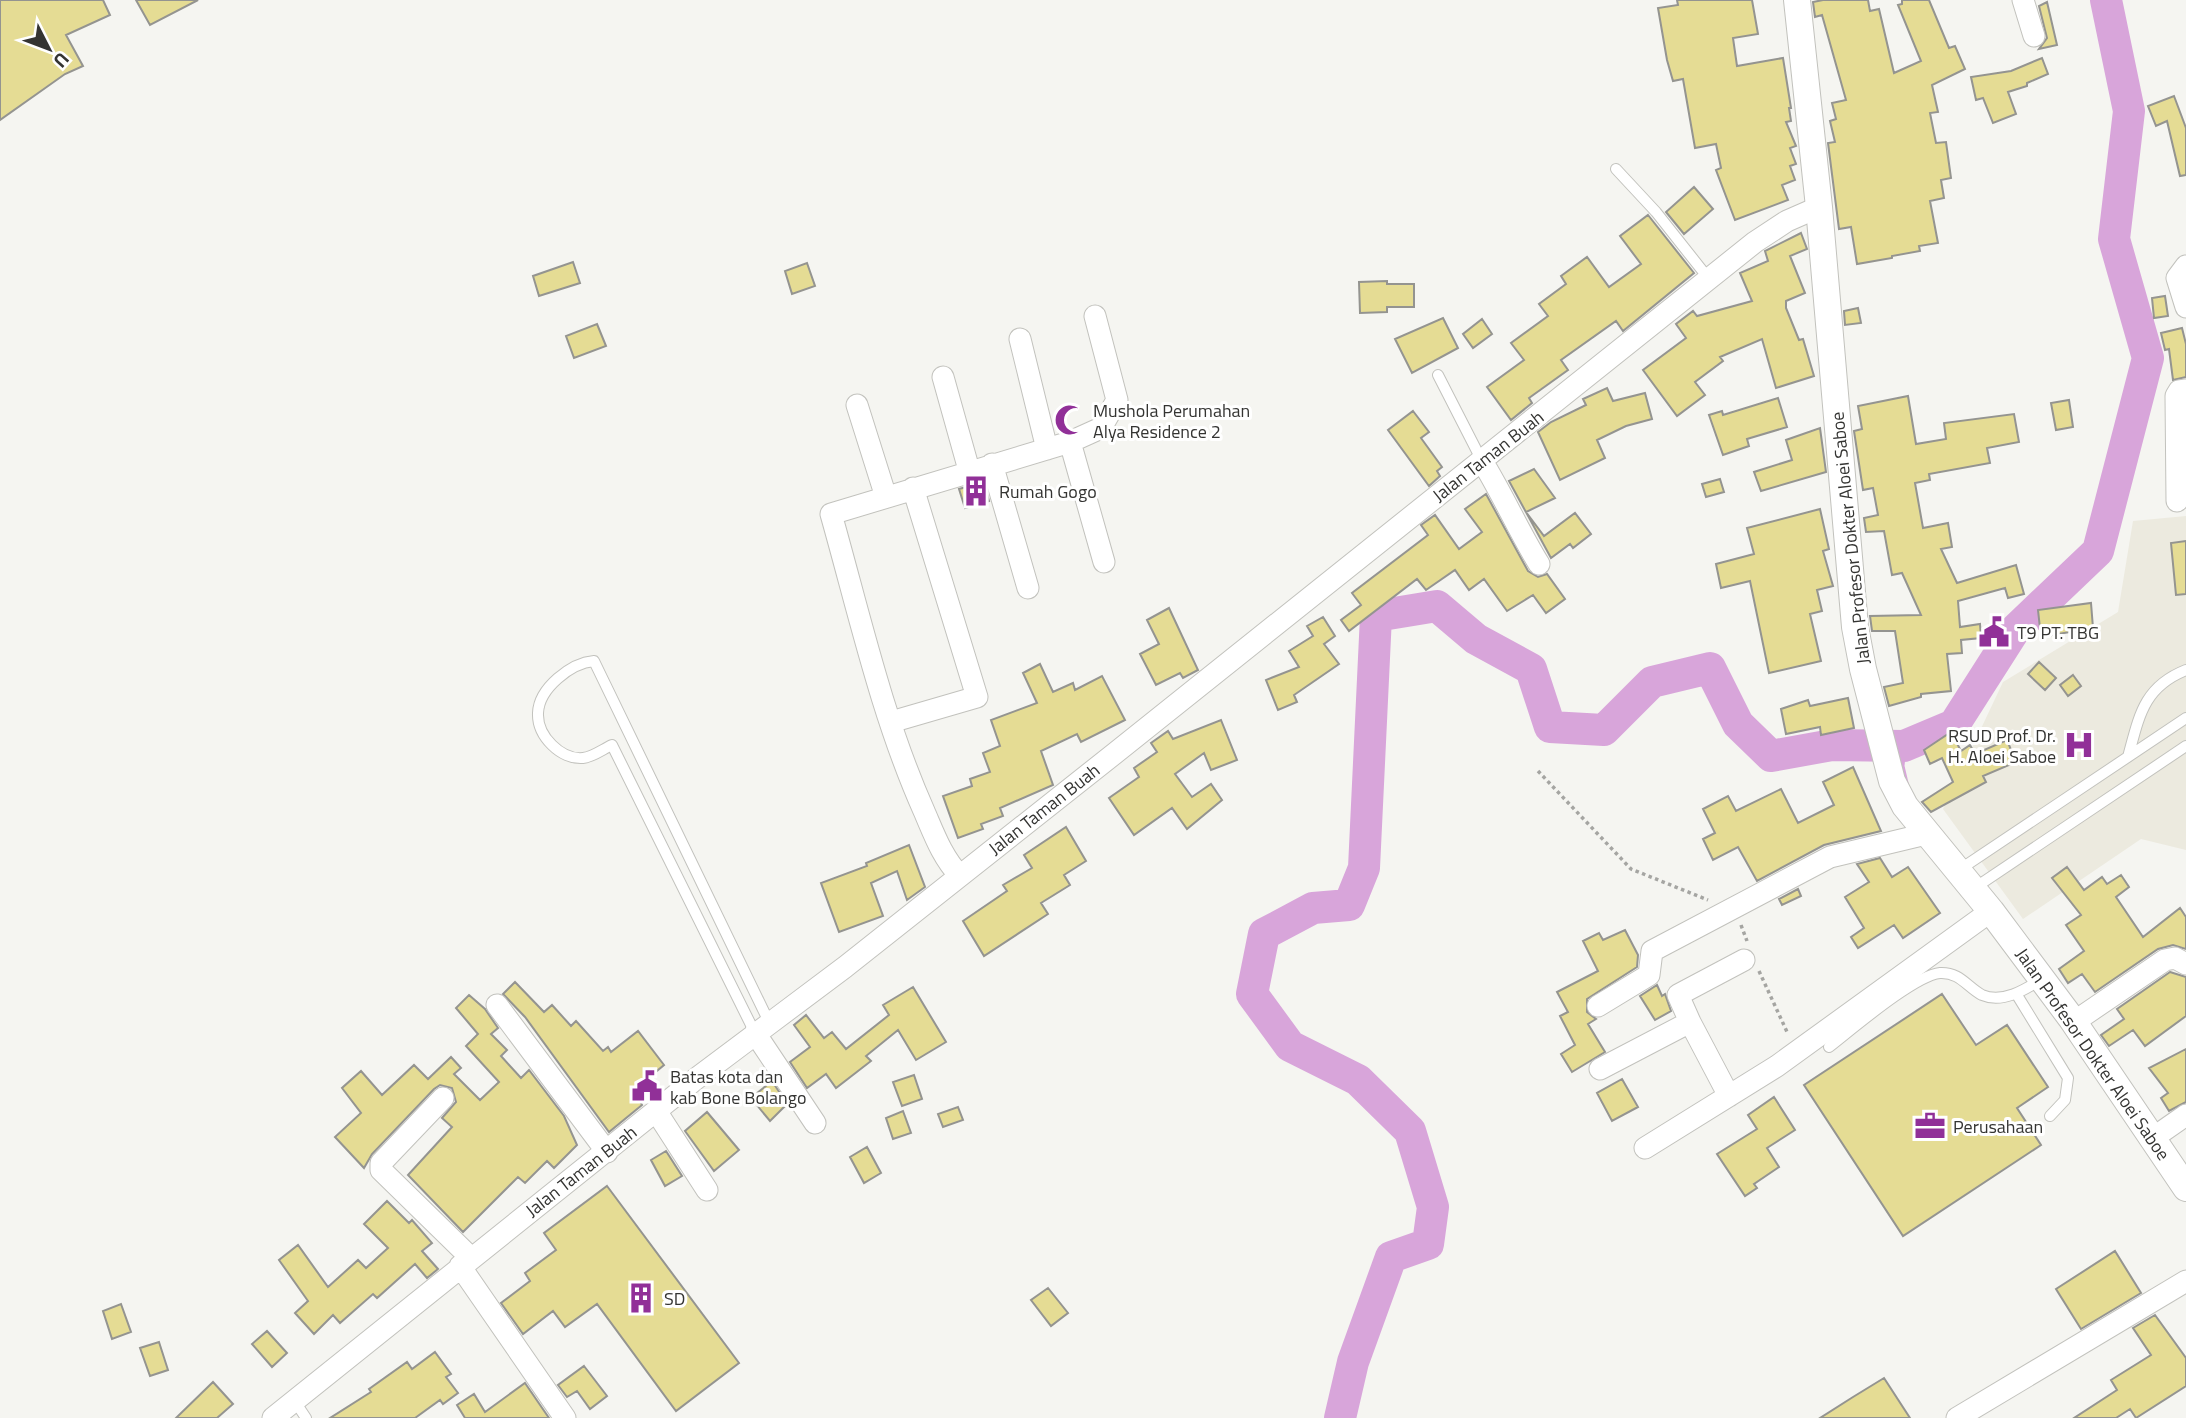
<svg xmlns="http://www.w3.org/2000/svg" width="2186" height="1418" viewBox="0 0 2186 1418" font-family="'Titillium Web',sans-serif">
	<rect width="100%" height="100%" fill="#f5f5f1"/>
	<path fill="#eceadf" d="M2186,516V850L2141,839L2023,919L1943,809L2003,682L2118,612L2133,521Z"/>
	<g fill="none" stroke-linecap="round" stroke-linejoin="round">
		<path stroke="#d8a5da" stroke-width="5" d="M1904,746L1902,766L1906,783"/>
		<path stroke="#d8a5da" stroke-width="32" d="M1340,1418L1353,1362L1391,1257L1428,1244L1433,1207L1410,1131L1358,1080L1290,1046L1252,994L1264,934L1313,908L1349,905L1364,868L1376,616L1437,606L1476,639L1531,669L1550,727L1604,730L1652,682L1710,668L1738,724L1771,756L1832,745L1904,746L1954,725L2014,631L2098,551L2148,358L2114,239L2129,111L2106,0"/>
	</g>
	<path fill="#e5dc94" stroke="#949490" stroke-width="2" d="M0,0H103L110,15L66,35L83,66L65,74L0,120Z
		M136,0H198L150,25Z
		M1677,0H1752L1758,34L1733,38L1737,66L1783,58L1791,108H1789L1791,121L1786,122L1796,146L1790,148L1796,164L1790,166L1795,180L1782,185L1788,200L1735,220L1716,170L1721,168L1716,144L1695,148L1683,79L1673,81L1667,60L1658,8L1678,5Z
		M1823,0H1868L1870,11L1879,9L1894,73L1921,61L1898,5L1902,4V0H1929L1949,48L1955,46L1965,69L1932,85L1938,112L1930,113L1936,143L1946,142L1951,178L1941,180L1944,198L1930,201L1938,243L1919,246L1920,251L1892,256V258L1857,264L1851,227L1839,229L1828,143L1835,142L1830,121L1836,119L1832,103L1846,100L1822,15L1815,17L1813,2Z
		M2047,2L2057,45L2039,49L2047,38L2039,6Z
		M2042,58L2048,74L2027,83V86L2008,92L2016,114L1993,123L1983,98L1976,100L1971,77L2011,71Z
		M2174,96L2186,128V175L2180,176L2167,121L2156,126L2148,106Z
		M1694,187L1713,209L1684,234L1666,212Z
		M1648,215L1694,273L1623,331L1616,321L1561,360L1568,370L1529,398L1532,403L1511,420L1487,387L1524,360L1511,343L1548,316L1539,304L1566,284L1561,276L1587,257L1609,287L1641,264L1620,236Z
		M1801,233L1807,249L1790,256L1805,293L1786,301V308L1799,340L1803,339L1814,376L1776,388L1762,339L1720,357L1723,361L1695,382L1705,395L1677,416L1643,370L1686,338L1676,324L1693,311L1697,316L1752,301L1740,273L1768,261L1765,251Z
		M573,262L580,283L539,296L533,276Z
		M807,263L815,286L792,294L785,271Z
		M1387,281V284H1414V307H1387V312L1360,313L1359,282Z
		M2165,296L2168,316L2154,318L2152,298Z
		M1858,308L1861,323L1845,325L1844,311Z
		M1443,318L1458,348L1412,373L1395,339Z
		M1482,319L1492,334L1473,348L1463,334Z
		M597,324L606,346L574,358L566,336Z
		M2182,328L2186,344V377L2173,380L2169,349L2165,350L2161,333Z
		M1607,388L1613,401L1645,393L1652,419L1626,426L1597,440L1605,458L1560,480L1538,432L1551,422L1586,405L1583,399Z
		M1908,396L1916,444L1946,439L1944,423L2014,414L2019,442L1987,448L1990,463L1929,474L1930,480L1915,483L1923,528L1948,523L1952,547L1941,549L1957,583L2016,565L2024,594L2008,598L2005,588L1958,601L1960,627L1980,624L1981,638L1961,640L1962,653L1947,654L1951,691L1921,694V697L1889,706L1884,687L1903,683L1895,631H1872L1870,616L1921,615L1902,573L1892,575L1884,531L1866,532L1864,518L1878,515L1873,488L1863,490L1854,431L1862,429L1858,406Z
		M1778,398L1787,427L1747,439L1749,446L1723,455L1709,415L1722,411L1723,415Z
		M2069,400L2073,427L2056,430L2051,403Z
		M1413,411L1429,432L1421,438L1442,467L1437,471L1440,476L1429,486L1388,430Z
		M1820,428L1826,472L1761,491L1754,472L1792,460L1786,440Z
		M1534,469L1555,498L1526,512L1544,536L1575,513L1591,534L1573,548L1570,544L1551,558L1509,481Z
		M1720,479L1724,492L1706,497L1702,484Z
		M984,482L989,501L965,508L959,489Z
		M1486,494L1528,571L1538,577L1547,574L1565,599L1546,613L1533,595L1507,611L1484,579L1469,590L1455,570L1426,590L1417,579L1349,631L1341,620L1361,605L1352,593L1428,535L1421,525L1435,515L1459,549L1482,532L1465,509Z
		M1820,509L1829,549L1823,551L1833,586L1817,590L1822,611L1810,614L1821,661L1769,673L1750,581L1721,588L1716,564L1754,554L1747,528Z
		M2186,541V594L2176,595L2171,543Z
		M2091,603L2093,628L2041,637L2038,610Z
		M1169,608L1198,670L1183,678L1180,673L1156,685L1140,654L1159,644L1147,620Z
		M1323,617L1335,636L1324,644L1339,664L1294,695L1297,702L1278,710L1266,680L1299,667L1289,651L1313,636L1307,626Z
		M2039,662L2056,678L2045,690L2028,674Z
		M1040,664L1053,692L1073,683L1075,690L1102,676L1125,720L1081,742L1077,734L1041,751L1053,785L1000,808L1003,816L981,824L983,829L958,838L943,796L972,786L970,779L990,772L983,753L1000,746L991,720L1037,703L1023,673Z
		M2073,675L2081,686L2068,696L2060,685Z
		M1848,698L1854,728L1821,735L1820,727L1786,734L1781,709L1808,700L1810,706Z
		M1221,720L1237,760L1211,770L1204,753L1175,774L1192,797L1211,784L1222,800L1187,829L1172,808L1134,835L1109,798L1139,777L1134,768L1157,752L1151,743L1168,731L1173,739Z
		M1951,732L1961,751L1970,745L1975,754L2007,740L2016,762L1983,776L1986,782L1931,812L1922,802L1953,782L1942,758L1930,764L1924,750Z
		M1853,767L1881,831L1824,845L1757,881L1738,847L1713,860L1703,839L1715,833L1703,809L1728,796L1736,811L1781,789L1798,823L1834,805L1823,782Z
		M1066,827L1086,861L1064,875L1070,885L1041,903L1048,914L984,956L963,921L1007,891L1003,885L1032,868L1024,855Z
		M909,845L925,887L907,900L897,871L871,883L883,916L839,932L821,883L867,866L866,863Z
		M1880,858L1892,877L1908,867L1940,913L1903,938L1894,925L1858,948L1851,937L1864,928L1845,897L1869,882L1857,864Z
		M2067,867L2084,890L2102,877L2107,884L2121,875L2129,887L2116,897L2143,937L2180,908L2186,917V949L2173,945L2158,949L2095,992L2082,974L2068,983L2059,969L2084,951L2066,925L2081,915L2052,878Z
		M1798,889L1801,896L1782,905L1779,899Z
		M1625,930L1638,955L1637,967L1587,999V1012L1596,1019L1588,1024L1605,1052L1572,1072L1561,1054L1575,1045L1560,1016L1568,1012L1557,992L1598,971L1583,941L1599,933L1603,940Z
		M2170,972L2186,977V1016L2145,1046L2133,1030L2109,1046L2101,1035L2124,1019L2117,1009Z
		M515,982L544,1012L552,1005L571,1026L576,1021L603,1051L608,1047L611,1052L638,1031L664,1065L634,1090L642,1105L609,1132L525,1017L503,994Z
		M1657,985L1662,996L1665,994L1671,1011L1655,1020L1640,996Z
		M913,987L946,1042L916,1060L898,1030L866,1056L871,1061L836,1088L826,1074L807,1088L790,1062L810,1047L794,1025L806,1015L824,1038L832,1032L846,1049L889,1015L883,1005Z
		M1942,994L1976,1045L2007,1025L2048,1087L2017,1108L2041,1145L1903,1236L1804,1085Z
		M469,995L485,1009L498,1028L491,1034L507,1050L501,1056L521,1078L529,1070L564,1116L577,1145L554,1168L547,1161L525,1183L518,1177L463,1232L408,1175L452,1127L442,1118L456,1102L452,1088L440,1085L434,1089L372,1154L364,1168L335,1137L361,1113L342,1088L361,1071L382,1095L414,1065L428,1079L451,1057L461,1068L454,1074L480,1100L499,1082L466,1046L478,1034L456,1008Z
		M2186,1049V1102L2169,1111L2161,1098L2168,1093L2149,1068Z
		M914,1075L922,1099L902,1106L893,1082Z
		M1622,1079L1638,1107L1612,1121L1597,1093Z
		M772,1081L787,1104L770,1121L751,1098Z
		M1774,1097L1795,1130L1767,1148L1779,1167L1754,1184L1757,1188L1745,1196L1717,1154L1757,1129L1748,1115Z
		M958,1107L963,1120L943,1127L938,1114Z
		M903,1111L911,1133L893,1139L886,1118Z
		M707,1112L739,1150L714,1171L685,1131Z
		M867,1147L881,1173L864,1183L850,1157Z
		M666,1151L682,1176L665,1186L651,1160Z
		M607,1186L739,1363L676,1411L597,1304L565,1327L553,1311L523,1334L501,1303L530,1281L525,1273L556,1250L544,1233Z
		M387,1201L409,1223L412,1220L432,1243L422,1251L438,1269L427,1278L415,1264L377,1298L373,1294L340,1323L333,1315L314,1334L295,1313L308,1301L279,1260L298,1245L328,1287L358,1260L366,1268L388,1248L364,1224Z
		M2115,1251L2141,1293L2081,1329L2056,1289Z
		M1048,1288L1068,1313L1051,1326L1031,1300Z
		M121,1304L131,1332L112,1339L103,1311Z
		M2155,1315L2186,1358V1386L2136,1418L2130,1409L2116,1418H2074L2117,1390L2111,1380L2151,1355L2133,1328Z
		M267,1331L287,1353L272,1367L252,1344Z
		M159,1342L168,1370L150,1376L140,1348Z
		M435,1352L451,1374L446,1377L458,1393L443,1404L440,1400L415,1418H330L371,1392L369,1389L407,1362L412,1369Z
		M584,1366L607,1396L590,1409L577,1391L567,1397L558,1385Z
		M1884,1378L1910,1418H1820L1853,1397Z
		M213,1382L233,1404L217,1418H176Z
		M525,1383L549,1418H465L457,1405L474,1394L485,1412Z"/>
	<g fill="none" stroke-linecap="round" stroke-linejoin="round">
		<g stroke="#c2c2bd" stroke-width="12">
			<path id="service" d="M1616,169L1656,212L1709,279
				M1438,375L1482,461
				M2128,757C2139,717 2143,687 2186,670
				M1959,870L2186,718
				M1973,889L2186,746
				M2017,995L2068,1078L2065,1100L2050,1116
				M755,1033L612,745C603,749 593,757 583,758C561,760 537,736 538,713C539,688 571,663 594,661L769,1022
				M1829,1047C1851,1030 1915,975 1940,973C1960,972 1967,987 1982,995C2003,1004 2026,989 2042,979
				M294,1400L306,1418"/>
		</g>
		<g stroke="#c2c2bd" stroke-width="23">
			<path id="minor" d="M2023,0L2034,36
				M2186,266L2177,278L2186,307
				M1020,339L1047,449
				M943,377L969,470
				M857,405L886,497
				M1070,442L1104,562
				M1482,461C1503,495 1518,530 1539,564
				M992,464L1028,588
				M2177,501L2176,396L2179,391L2186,390
				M891,722L977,697L913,488
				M960,876C942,857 934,834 924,811C882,717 859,613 831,514L1070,442L1101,428L1117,400L1095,316
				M497,1005L607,1152
				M1598,1006L1649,975L1652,951L1830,857L1926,834
				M1690,1022L1678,995L1744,960
				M2074,1022L2165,960L2175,958L2186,964
				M755,1033L815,1123
				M1600,1069L1690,1022L1729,1096
				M443,1098L381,1163V1170L471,1258
				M656,1111L707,1190
				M2153,1138L2186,1115
				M1645,1148L1777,1066L1991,911
				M460,1266L565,1418
				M273,1418L697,1078L845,967L1114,754L1755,242L1787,221L1819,207
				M1957,1418L2186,1281"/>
		</g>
		<g stroke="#c2c2bd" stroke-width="28">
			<path id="tertiary" d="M1797,0L1819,207L1855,627L1863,669L1892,781L1905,806L1991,911L2071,1018L2186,1188"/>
		</g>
		<path stroke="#a5a5a2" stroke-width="3.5" stroke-dasharray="3.5 3.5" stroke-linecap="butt" d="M1538,771L1631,869L1708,900
			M1741,925L1747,941
			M1759,971L1788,1034"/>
		<use href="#service" stroke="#fff" stroke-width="10"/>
		<use href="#minor" stroke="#fff" stroke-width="21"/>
		<use href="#tertiary" stroke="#fff" stroke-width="26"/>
	</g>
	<defs>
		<g id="mosque-bare" transform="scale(2.415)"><path d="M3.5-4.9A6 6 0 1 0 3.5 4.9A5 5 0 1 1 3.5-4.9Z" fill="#913098" stroke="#fff" stroke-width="2.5" paint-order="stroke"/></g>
		<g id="building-bare" transform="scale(2.415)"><path d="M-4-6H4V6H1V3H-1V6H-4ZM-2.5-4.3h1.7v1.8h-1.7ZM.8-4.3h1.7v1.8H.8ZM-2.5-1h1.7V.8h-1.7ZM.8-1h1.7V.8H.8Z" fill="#913098" stroke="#fff" stroke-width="2.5" paint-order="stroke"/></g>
		<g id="civic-bare" transform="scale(2.415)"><path d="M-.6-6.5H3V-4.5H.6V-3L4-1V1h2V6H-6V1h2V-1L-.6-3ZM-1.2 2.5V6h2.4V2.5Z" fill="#913098" stroke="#fff" stroke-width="2.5" paint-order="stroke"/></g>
		<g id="hospital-bare" transform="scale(2.415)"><path d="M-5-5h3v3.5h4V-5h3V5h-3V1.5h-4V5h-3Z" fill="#913098" stroke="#fff" stroke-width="2.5" paint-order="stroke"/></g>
		<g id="office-bare" transform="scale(2.415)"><path d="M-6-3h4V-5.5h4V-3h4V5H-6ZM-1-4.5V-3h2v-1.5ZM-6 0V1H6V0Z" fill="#913098" stroke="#fff" stroke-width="2.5" paint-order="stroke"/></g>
	</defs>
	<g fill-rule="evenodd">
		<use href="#mosque-bare" x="1070" y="420"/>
		<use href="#building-bare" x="976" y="491"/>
		<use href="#civic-bare" x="1994" y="632"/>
		<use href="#hospital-bare" x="2079" y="745"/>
		<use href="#civic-bare" x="647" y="1086"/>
		<use href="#office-bare" x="1930" y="1126"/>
		<use href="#building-bare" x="641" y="1298"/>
	</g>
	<g text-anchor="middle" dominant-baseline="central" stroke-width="6" stroke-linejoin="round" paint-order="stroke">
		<g font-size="18" fill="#343432" stroke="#fff" text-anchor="start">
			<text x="1093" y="410">Mushola Perumahan<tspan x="1093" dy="21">Alya Residence 2</tspan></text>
			<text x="999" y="491">Rumah Gogo</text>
			<text x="2017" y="632">T9 PT. TBG</text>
			<text x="2056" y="735" text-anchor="end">RSUD Prof. Dr.<tspan x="2056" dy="21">H. Aloei Saboe</tspan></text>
			<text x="670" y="1076">Batas kota dan<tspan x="670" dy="21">kab Bone Bolango</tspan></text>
			<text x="1953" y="1126">Perusahaan</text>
			<text x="664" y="1298">SD</text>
		</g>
		<g font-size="18" fill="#343432" stroke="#fff">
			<text transform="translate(1488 456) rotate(-38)">Jalan Taman Buah</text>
			<text transform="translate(1850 538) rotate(-96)">Jalan Profesor Dokter Aloei Saboe</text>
			<text transform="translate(1044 809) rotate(-38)">Jalan Taman Buah</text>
			<text transform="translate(2093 1054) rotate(55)">Jalan Profesor Dokter Aloei Saboe</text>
			<text transform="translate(581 1171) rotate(-38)">Jalan Taman Buah</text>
		</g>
	</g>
	<g transform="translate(49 49) rotate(132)" stroke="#ffffff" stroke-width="5" paint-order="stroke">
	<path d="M0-5L12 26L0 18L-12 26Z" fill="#343432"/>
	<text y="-10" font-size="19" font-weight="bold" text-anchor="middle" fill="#343432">U</text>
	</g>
</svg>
